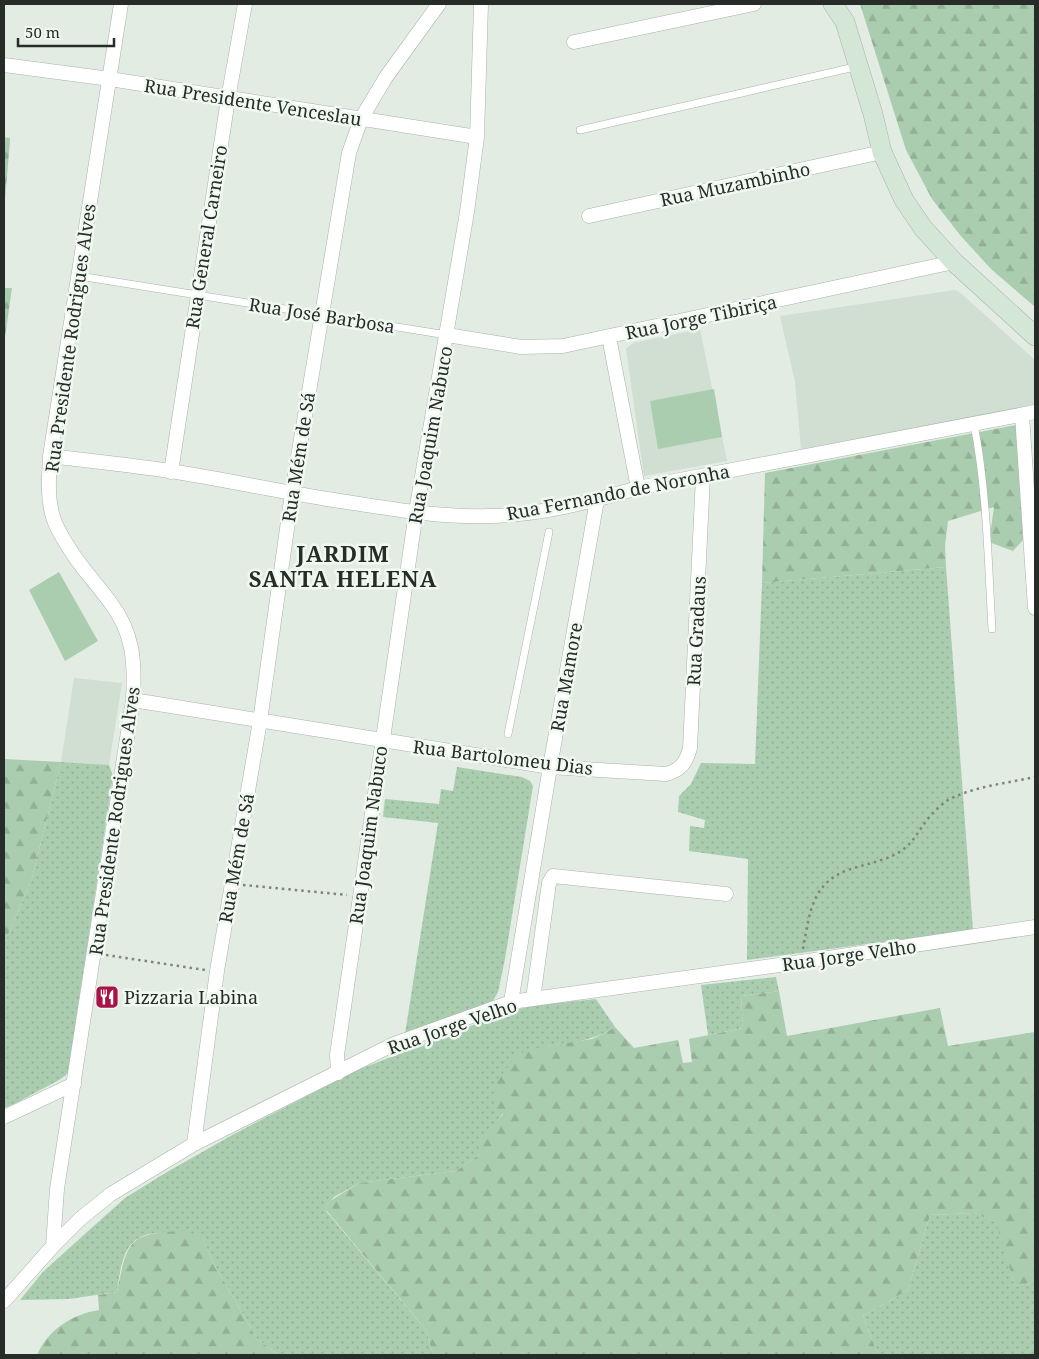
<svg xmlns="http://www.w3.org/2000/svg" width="1039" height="1359" viewBox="0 0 1039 1359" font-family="'Noto Serif',serif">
	<defs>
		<pattern id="grass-dots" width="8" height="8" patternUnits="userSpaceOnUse" patternTransform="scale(1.25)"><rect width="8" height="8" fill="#abcdaf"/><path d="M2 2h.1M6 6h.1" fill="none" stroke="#93b097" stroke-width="1.8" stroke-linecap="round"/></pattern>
		<pattern id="forest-firs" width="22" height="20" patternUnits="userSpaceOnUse" patternTransform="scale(1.25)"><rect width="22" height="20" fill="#abcdaf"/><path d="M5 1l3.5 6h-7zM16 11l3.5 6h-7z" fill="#93b097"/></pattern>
	</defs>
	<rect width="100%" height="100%" fill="#e2ece3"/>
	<path fill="#d0dfd1" d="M955,290L962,294L1035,360V405L801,449L795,382L780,316Z
		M700,329L727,461L644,476L626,349L633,343Z
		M74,678L122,683L109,765L61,762Z"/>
	<path fill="url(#grass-dots)" d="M946,567L973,930L747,960L748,859L689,851L690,826L704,828L705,820L678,812L679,796L691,784L701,763L755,764L762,583Z
		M61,762L109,765L113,776L68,1072L65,1076L59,1080L16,1103L4,1108V944L32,878Z
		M457,767L522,777L530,781L533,786L505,959L498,992L493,1001L405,1034L438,823L383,817L385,799L439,804L441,789L453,791Z
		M776,977L779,991L741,996L743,1028L708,1035L701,985Z
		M596,999L615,1027C594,1041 570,1043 546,1046L497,1122L480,1154L456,1171L359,1183L334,1197L327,1205L326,1211L426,1330L433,1355H279L257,1339L213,1262L203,1239C180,1235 146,1224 129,1247C121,1259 119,1278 117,1292L69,1299L20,1300L42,1273L57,1259L125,1198L167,1172L234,1134L355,1071L509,1011L538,1005Z
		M974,1213L997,1222L1015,1286L1035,1282V1355H878L863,1316L908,1290L930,1215Z"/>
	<path fill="url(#forest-firs)" d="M860,4H1035V307L991,269L960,235L932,199L906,150Z
		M4,137L10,138V141L4,211Z
		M4,288H12L4,344Z
		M1016,425L1023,540L1013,551L989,542L994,507L948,521L945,546L946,567L762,583L765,473Z
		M4,759L61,762L32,878L4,944Z
		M779,991L787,1036L940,1008L948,1046L1035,1032V1282L1015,1286L996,1222L974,1213L930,1215L908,1290L863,1316L878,1355H433L426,1330L326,1210L327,1205L330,1201L359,1183L456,1171L480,1154V1141L503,1114L495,1105L497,1081L518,1054L546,1046L592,1039L605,1033L615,1027L634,1048L678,1040L683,1063L692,1062L689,1039L743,1028L741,996Z
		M187,1231L203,1239L213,1262L257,1339L279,1355H37C48,1330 72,1314 99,1310L98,1295L117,1292C128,1237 130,1233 187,1231Z"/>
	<path fill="#abcdaf" d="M714,389L722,437L658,449L650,401Z
		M59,572L98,641L65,661L29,590Z"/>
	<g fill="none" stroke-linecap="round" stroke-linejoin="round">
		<g stroke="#a9b2aa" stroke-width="8">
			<path id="lane" d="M580,130L859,66
				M79,276L447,335
				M974,424C987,491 988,561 992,629
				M508,734L549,532"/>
		</g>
		<g stroke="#a9b2aa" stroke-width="15">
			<path id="street" d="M574,42L754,4
				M4,65L110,79L477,137
				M589,216L882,152
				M447,335L521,347L563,346L954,262
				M609,337L638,488
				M1022,415L1035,608
				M50,456C90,461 130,465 170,471C223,479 275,491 327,499C381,507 435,518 489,516C540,515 590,502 638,488L1035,412
				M171,472L228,99L245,4
				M133,700L550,767L666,774C681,770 686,763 690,748L703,476
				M533,999L549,883L553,876L726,894
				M511,1002L550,767L597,500
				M338,1073L337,1055L416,512L467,212L477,137L481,4
				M4,1117L74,1084
				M194,1144L217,971L260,721L292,493L349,153L361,119L386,77L439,4
				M53,1246L57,1189L133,700C135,663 134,633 110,602C99,587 86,573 75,557C67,545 57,531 53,517C47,497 49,477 50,456L121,4
				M4,1301L53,1246L80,1219L111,1194L194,1144L394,1044L511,1002L801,962L1035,927"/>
		</g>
		<g stroke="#a9b2aa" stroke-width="20">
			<path id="secondary" d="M833,4L845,22L873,114L882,152L904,200L923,228L954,262L1035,336"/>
		</g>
		<path stroke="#7e857f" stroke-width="2.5" stroke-dasharray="2.5 4" stroke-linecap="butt" d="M243,885L347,895
			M803,949C810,911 812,880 854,868C870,863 887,860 901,851C915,842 921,825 933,813C938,808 944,802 950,799C976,786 1008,783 1035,777
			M106,955L205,970"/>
		<use href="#lane" stroke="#fff" stroke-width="7"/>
		<use href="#street" stroke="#fff" stroke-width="14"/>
		<use href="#secondary" stroke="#d4e6d6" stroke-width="19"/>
	</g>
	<defs>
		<g id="restaurant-square" transform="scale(1.25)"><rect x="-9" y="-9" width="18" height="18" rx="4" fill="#a81246" stroke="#f0f9f1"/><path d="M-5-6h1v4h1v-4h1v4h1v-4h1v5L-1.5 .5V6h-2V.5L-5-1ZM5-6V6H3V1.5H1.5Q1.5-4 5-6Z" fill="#fff"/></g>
	</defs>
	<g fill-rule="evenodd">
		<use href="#restaurant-square" x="107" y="997"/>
	</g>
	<g text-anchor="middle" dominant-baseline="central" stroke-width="5" stroke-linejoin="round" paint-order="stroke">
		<g font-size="18" fill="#282c29" stroke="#f0f9f1">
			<text transform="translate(253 102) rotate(9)">Rua Presidente Venceslau</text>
			<text transform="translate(735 184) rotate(-12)">Rua Muzambinho</text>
			<text transform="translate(206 237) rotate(-81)">Rua General Carneiro</text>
			<text transform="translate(322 315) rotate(9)">Rua José Barbosa</text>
			<text transform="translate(701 317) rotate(-12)">Rua Jorge Tibiriça</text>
			<text transform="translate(70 338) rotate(-82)">Rua Presidente Rodrigues Alves</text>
			<text transform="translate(430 435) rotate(-80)">Rua Joaquim Nabuco</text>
			<text transform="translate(298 457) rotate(-81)">Rua Mém de Sá</text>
			<text transform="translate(618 492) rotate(-11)">Rua Fernando de Noronha</text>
			<text transform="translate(696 631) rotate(-87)">Rua Gradaus</text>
			<text transform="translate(566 677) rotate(-80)">Rua Mamore</text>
			<text transform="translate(503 757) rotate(7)">Rua Bartolomeu Dias</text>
			<text transform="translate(114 821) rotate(-82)">Rua Presidente Rodrigues Alves</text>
			<text transform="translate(368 835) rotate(-82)">Rua Joaquim Nabuco</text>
			<text transform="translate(236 858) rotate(-80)">Rua Mém de Sá</text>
			<text transform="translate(849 955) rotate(-8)">Rua Jorge Velho</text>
			<text transform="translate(452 1026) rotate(-19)">Rua Jorge Velho</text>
		</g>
		<g font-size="18" fill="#282c29" stroke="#f0f9f1" text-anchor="start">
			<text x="124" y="997">Pizzaria Labina</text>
		</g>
		<g font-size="22" font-weight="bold" letter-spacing="1" fill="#272e28" stroke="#f0f9f1">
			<text x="343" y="553">JARDIM<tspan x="343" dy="25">SANTA HELENA</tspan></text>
		</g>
	</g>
	<rect width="1039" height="1359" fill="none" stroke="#282c29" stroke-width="10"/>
	<path d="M18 38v8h96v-8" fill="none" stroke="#282c29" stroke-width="2.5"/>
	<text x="25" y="38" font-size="15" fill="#282c29" stroke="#f0f9f1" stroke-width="4" paint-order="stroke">50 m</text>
</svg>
